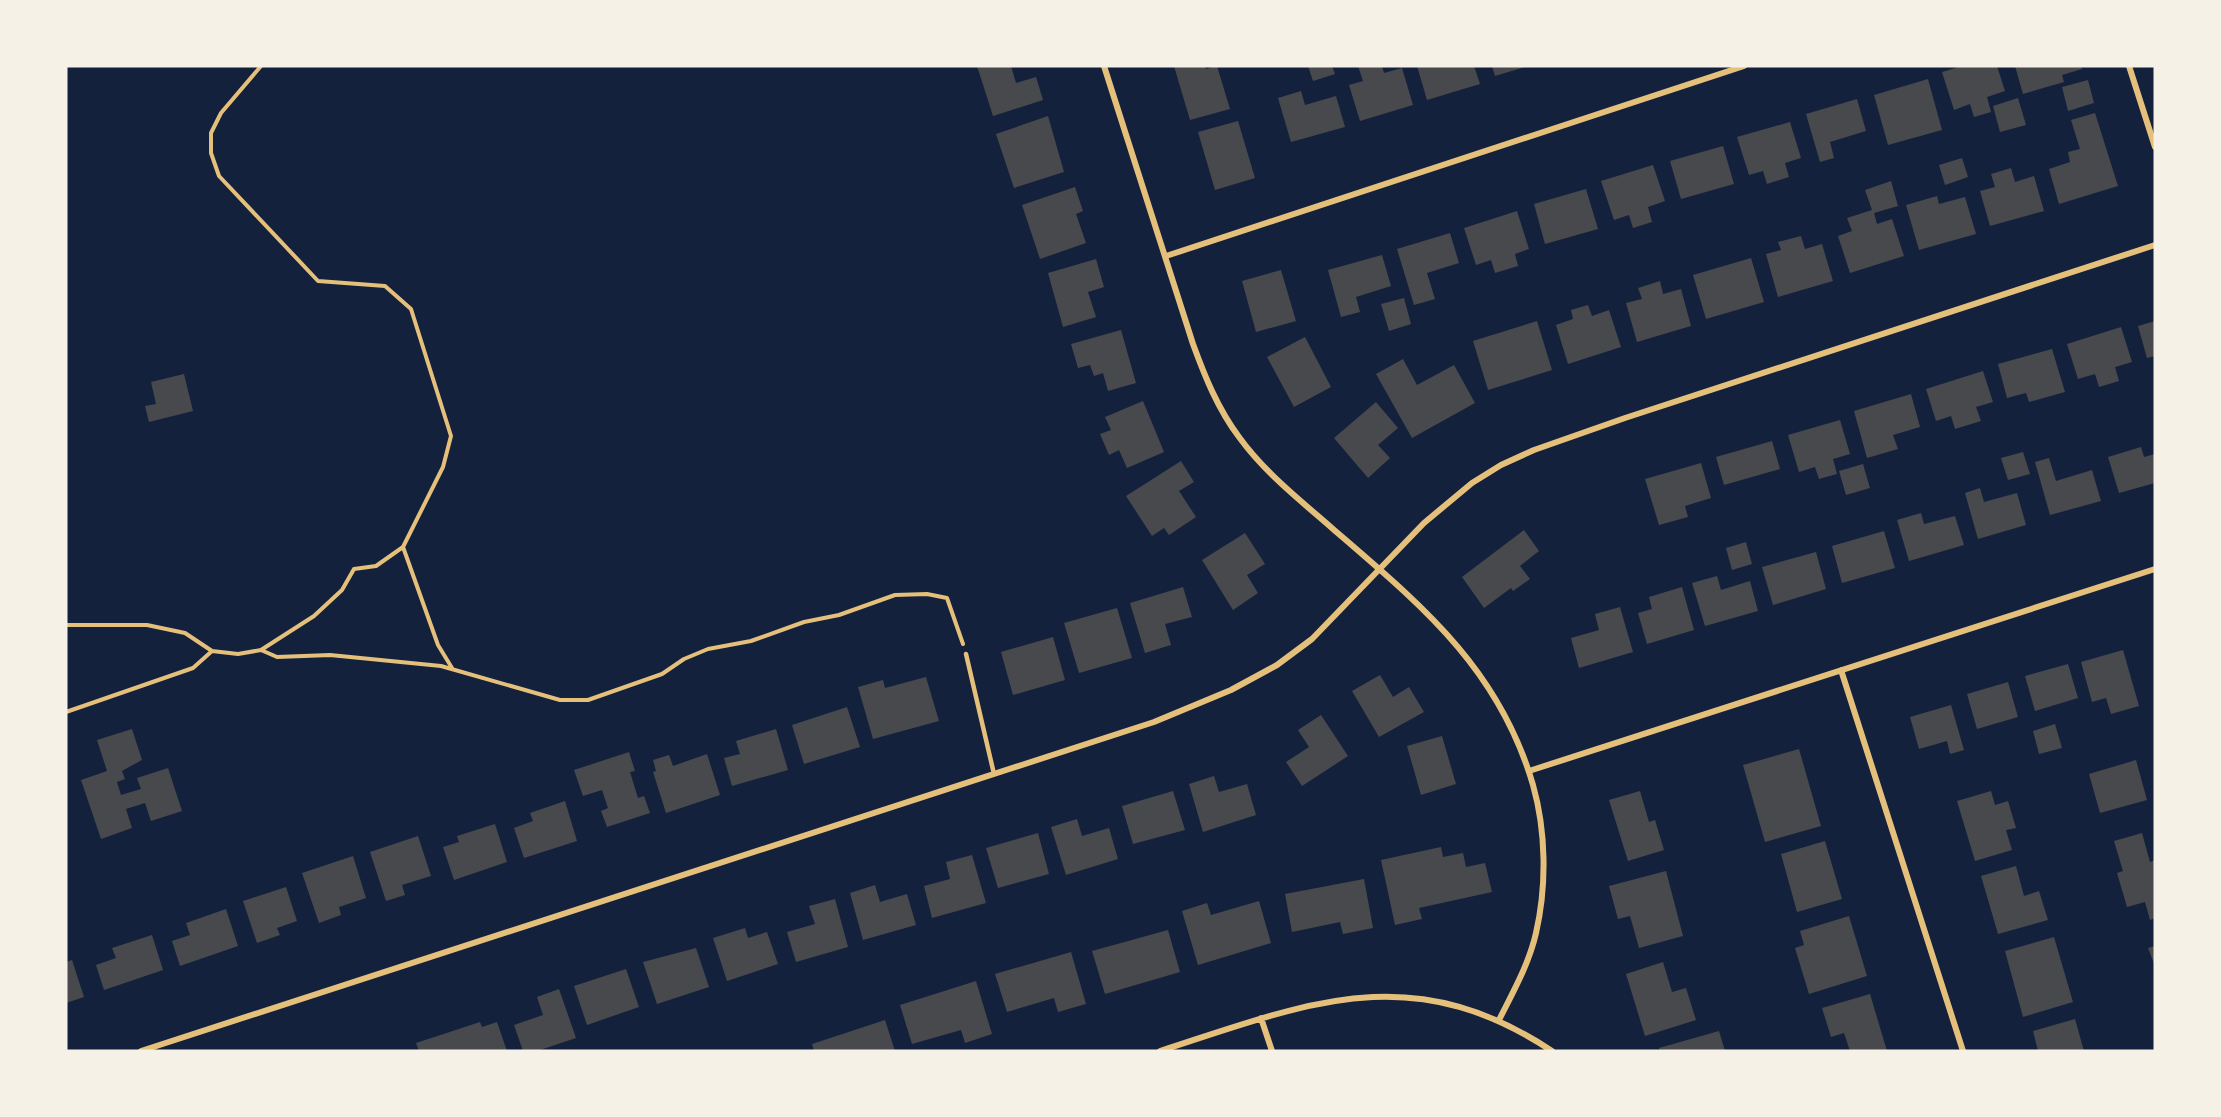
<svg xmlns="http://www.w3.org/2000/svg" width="2221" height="1117" viewBox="0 0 2221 1117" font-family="Manrope,sans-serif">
	<rect width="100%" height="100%" fill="#14213d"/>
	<path fill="#48494c" d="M977,66H1011L1016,83L1036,77L1043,100L993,116Z
		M1174,66H1205L1206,69L1217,66L1230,109L1190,120Z
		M1308,66H1332L1335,74L1313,81Z
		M1358,66H1382L1384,73L1402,68L1413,105L1360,121L1349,85L1363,81Z
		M1417,66H1474L1480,84L1427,100Z
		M1492,66H1525V67L1495,76Z
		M1962,66H1997L2005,91L1987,97L1991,112L1974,117L1970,104L1954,110L1942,72Z
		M2015,66H2081L2082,69L2062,75L2064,82L2023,94Z
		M1928,79L1942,130L1888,145L1874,95Z
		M2088,80L2094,103L2068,111L2062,87Z
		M1301,91L1305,105L1336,96L1345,127L1291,142L1278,98Z
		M2018,98L2026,125L2000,132L1993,106Z
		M1857,99L1866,131L1830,142L1834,158L1820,162L1806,114Z
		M2095,113L2118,186L2059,204L2049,169L2070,162L2068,152L2080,149L2071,120Z
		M1048,116L1064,172L1014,188L996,134Z
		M1238,121L1255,178L1215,190L1198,132Z
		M1790,122L1801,158L1785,163L1789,177L1767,184L1763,171L1749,175L1737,137Z
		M1723,146L1734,184L1681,199L1670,161Z
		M1962,158L1968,177L1945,185L1939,165Z
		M1653,165L1665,201L1648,207L1652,222L1633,228L1629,215L1614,220L1601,181Z
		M2011,168L2015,182L2034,176L2044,211L1990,226L1980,191L1995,187L1991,174Z
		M1891,181L1898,206L1874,213L1877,224L1892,219L1904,256L1850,273L1838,236L1852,231L1847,218L1872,210L1865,190Z
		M1075,187L1083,211L1076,214L1086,243L1040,259L1022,205Z
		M1586,189L1598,229L1545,244L1534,204Z
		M1937,196L1939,204L1965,197L1976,234L1919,250L1906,205Z
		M1517,211L1529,249L1515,254L1518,266L1495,273L1491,260L1476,265L1464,228Z
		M1450,233L1459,263L1427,273L1435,299L1414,305L1397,249Z
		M1801,236L1805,249L1822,244L1833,281L1778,297L1766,254L1781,250L1778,242Z
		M1382,255L1391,286L1356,297L1360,312L1341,317L1328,270Z
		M1751,258L1764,302L1706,319L1693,275Z
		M1096,259L1104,287L1088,292L1096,317L1063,327L1048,273Z
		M1281,270L1296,321L1256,332L1242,281Z
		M1660,281L1663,294L1681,289L1691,326L1637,342L1626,303L1642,299L1638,288Z
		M1404,298L1411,324L1389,331L1381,304Z
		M1588,305L1592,316L1609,310L1621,347L1568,364L1556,325L1573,319L1571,310Z
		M1537,321L1552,370L1488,390L1473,341Z
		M2155,321V356L2147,358L2138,326Z
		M2121,327L2132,362L2115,367L2119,381L2099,387L2095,374L2078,379L2067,344Z
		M1121,330L1136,383L1108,391L1103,373L1094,376L1090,365L1078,368L1071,344Z
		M1305,337L1331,387L1294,407L1267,357Z
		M2052,349L2065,392L2029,402L2026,393L2007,398L1998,364Z
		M1403,359L1417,385L1454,365L1475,403L1412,438L1376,374Z
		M1983,371L1993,402L1976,407L1981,421L1955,429L1951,416L1936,421L1926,389Z
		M184,374L193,411L149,422L145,406L156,404L151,382Z
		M1911,394L1920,427L1893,435L1898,449L1867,458L1854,411Z
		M1143,401L1164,452L1127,468L1119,450L1109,455L1100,434L1111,430L1105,417Z
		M1376,402L1398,428L1378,445L1390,458L1368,478L1334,438Z
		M1840,420L1850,454L1833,459L1837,474L1819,479L1815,467L1799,472L1788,435Z
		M1772,441L1780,469L1724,485L1716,457Z
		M2141,447L2144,457L2155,454V483L2119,493L2108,457Z
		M2023,452L2030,474L2008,480L2001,458Z
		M2049,458L2056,481L2092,470L2101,501L2050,515L2035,462Z
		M1181,461L1194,482L1179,491L1196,517L1169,535L1164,528L1152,536L1126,496Z
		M1701,463L1711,498L1685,506L1688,517L1659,525L1645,479Z
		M1863,464L1870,488L1846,495L1839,471Z
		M1980,488L1984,502L2017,493L2026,525L1978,539L1965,493Z
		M1921,513L1924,524L1955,516L1964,545L1909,561L1897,520Z
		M1524,530L1539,551L1520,566L1530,579L1513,591L1511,588L1484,608L1462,577Z
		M1884,531L1895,568L1842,583L1832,546Z
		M1245,533L1265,564L1247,575L1258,593L1233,610L1202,560Z
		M1746,542L1752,564L1732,570L1726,548Z
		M1816,552L1826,589L1773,605L1762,567Z
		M1717,576L1721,590L1750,581L1758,611L1705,626L1692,583Z
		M1183,587L1192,617L1165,624L1171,645L1145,653L1130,603Z
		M1682,587L1694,630L1647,644L1638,613L1652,609L1649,597Z
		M1620,607L1633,652L1579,668L1571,638L1599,630L1595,614Z
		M1117,608L1132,658L1079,673L1064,623Z
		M1053,637L1065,680L1013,695L1001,652Z
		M2123,650L2139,706L2111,714L2106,698L2092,702L2081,662Z
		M2068,664L2078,698L2035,711L2025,676Z
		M1380,675L1393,697L1409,687L1424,712L1379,737L1352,691Z
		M926,677L939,721L873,739L858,687L883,680L885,688Z
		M2008,682L2018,717L1977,729L1967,694Z
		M1951,705L1964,750L1950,754L1947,741L1919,749L1910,717Z
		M847,707L860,747L804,764L792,725Z
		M1321,715L1348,756L1302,786L1286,762L1309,747L1298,730Z
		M2055,724L2062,748L2039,754L2033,731Z
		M132,729L142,760L122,771L125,779L117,782L121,795L141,789L137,778L168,768L182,811L151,821L145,803L126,809L132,828L101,839L81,780L107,771L97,740Z
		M776,729L788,770L732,786L724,758L740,754L736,741Z
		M1442,736L1456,784L1421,795L1407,746Z
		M1799,749L1821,826L1765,842L1743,765Z
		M629,752L635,771L630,772L638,798L644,796L650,813L607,827L601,811L608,808L602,790L583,796L574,770Z
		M707,754L720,795L666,813L653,772L656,771L653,760L669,755L673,766Z
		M2136,760L2147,800L2100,813L2089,774Z
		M1214,776L1219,792L1247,784L1256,815L1203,832L1189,784Z
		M1173,791L1185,830L1133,844L1122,806Z
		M1640,791L1649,822L1655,820L1664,850L1628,861L1609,800Z
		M1991,791L1995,805L2008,801L2016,828L2006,830L2012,850L1975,861L1957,801Z
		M565,801L577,841L524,858L514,828L533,821L530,813Z
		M1077,819L1082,836L1109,828L1118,859L1066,875L1051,827Z
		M495,824L507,862L454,880L443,847L459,842L457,836Z
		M1038,833L1049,874L998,888L986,848Z
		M2142,833L2150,862L2155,860V918L2150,920L2145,902L2127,907L2117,873L2123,871L2114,841Z
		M418,836L431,876L402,885L405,895L386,901L370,852Z
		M1825,841L1842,899L1797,912L1781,854Z
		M1441,847L1443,857L1463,853L1466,867L1485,863L1492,892L1419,908L1422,919L1395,925L1381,860Z
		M972,855L986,903L932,918L924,886L950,879L946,862Z
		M353,856L366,898L339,907L341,915L319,923L302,873Z
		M2016,866L2024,896L2039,891L2048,920L1998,934L1981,876Z
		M1666,871L1683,936L1639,948L1630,916L1618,919L1609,886Z
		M1364,879L1373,928L1343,934L1340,922L1292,932L1285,894Z
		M875,885L880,902L907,894L916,925L863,940L850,893Z
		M286,887L297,921L277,928L280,935L257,943L243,901Z
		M835,899L848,947L796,962L787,932L815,924L809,906Z
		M1259,901L1271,943L1198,965L1182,911L1207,903L1211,915Z
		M226,909L238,946L180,966L172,941L190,935L186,923Z
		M1849,916L1867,976L1809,994L1795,948L1804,945L1800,931Z
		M745,928L748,938L767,932L778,964L727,981L713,938Z
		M1168,930L1180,972L1105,994L1092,951Z
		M152,935L163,970L104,990L96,965L116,958L112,948Z
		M2054,937L2073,1002L2023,1017L2005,951Z
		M2155,946V966L2148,948Z
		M696,948L709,987L657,1004L643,962Z
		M1071,952L1086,1004L1058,1012L1054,998L1007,1012L995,974Z
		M72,960L84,997L66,1003V962Z
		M1663,962L1672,992L1686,988L1696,1020L1645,1036L1626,974Z
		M626,969L639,1007L587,1025L574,986Z
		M976,981L992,1034L965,1043L961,1030L912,1044L900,1005Z
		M559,989L576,1038L537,1051H523L514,1025L543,1015L537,997Z
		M1870,994L1887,1051H1850L1844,1033L1831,1037L1822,1008Z
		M2075,1019L2084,1051H2038L2033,1031Z
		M885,1020L895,1051H814L812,1044Z
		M480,1022L482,1027L497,1022L507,1051H419L416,1043Z
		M1719,1031L1725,1051H1660L1659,1048Z"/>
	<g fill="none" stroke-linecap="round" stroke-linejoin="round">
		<path stroke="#e5c07b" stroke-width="4" d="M403,547L438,645L452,668
			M66,625H147L185,633L212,651L238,654L261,650L314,616L342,590L354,569L376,566L403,547L443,467L451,436L411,309L385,286L318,281L219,176L211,153V133L221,113L261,66
			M261,650L277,657L330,655L441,666L560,700H588L662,674L684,659L708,649L751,641L804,622L839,615L895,595L927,594L947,598L963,644
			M66,712L193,668L212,651"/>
		<path stroke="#e5c07b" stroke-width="4.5" d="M966,654L994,774"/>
		<path stroke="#e5c07b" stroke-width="6" d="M1104,66L1193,344C1205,377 1218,409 1239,437C1265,473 1300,500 1333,529C1421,605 1499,668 1533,785C1546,831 1547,885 1536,933C1529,964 1513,992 1499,1020
			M2129,66L2155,147
			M1166,256L1744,66
			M1841,670L1963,1051
			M1529,771L2155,569
			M1261,1018L1272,1051
			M141,1051L1154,722L1231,690L1277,665L1312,639L1424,523L1472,483L1501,465L1534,450L1625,418L2155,245
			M1160,1051C1306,1004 1410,957 1552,1051"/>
	</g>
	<rect width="2221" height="1117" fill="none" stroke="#f6f1e7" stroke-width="135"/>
</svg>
